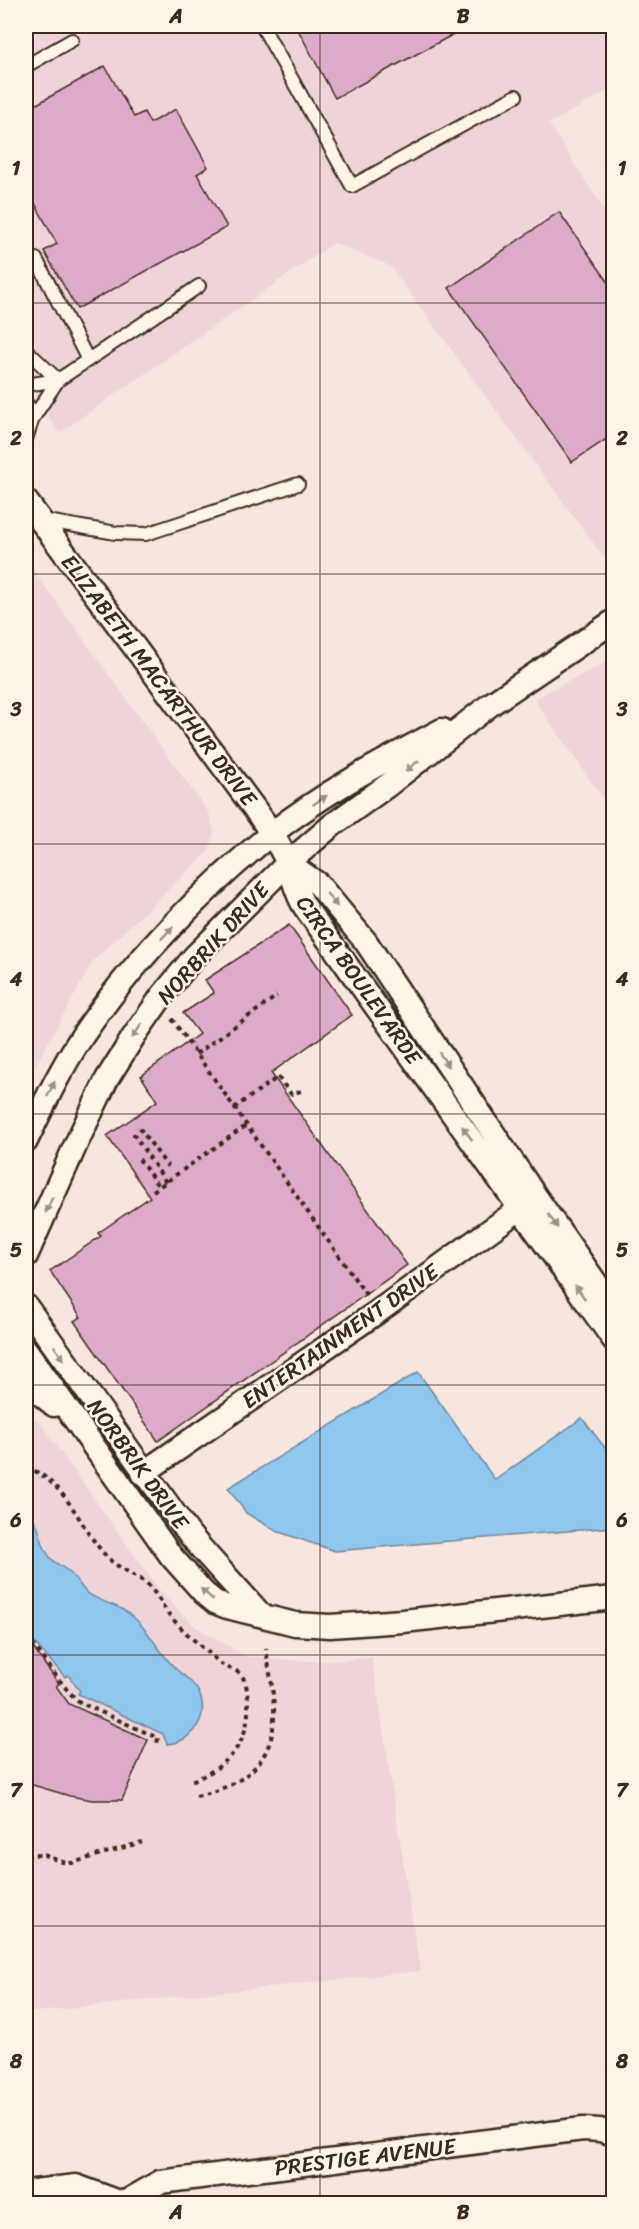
<svg xmlns="http://www.w3.org/2000/svg" width="639" height="2229" viewBox="0 0 639 2229" font-family="Sriracha,sans-serif">
	<rect width="100%" height="100%" fill="#f6e6df"/>
	<filter id="ink" filterUnits="userSpaceOnUse"><feTurbulence type="fractalNoise" baseFrequency=".0167" numOctaves="2"/><feDisplacementMap in="SourceGraphic" scale="12" xChannelSelector="R" yChannelSelector="G"/><feConvolveMatrix kernelMatrix="1 2 1 2 8 2 1 2 1" color-interpolation-filters="sRGB"/></filter>
	<g filter="url(#ink)">
		<path fill="#eed4d8" d="M42,26H613V88L549,124L613,224V570L390,266L334,243L59,433L26,382V35Z
			M26,560L209,813L214,832L209,851L93,961L26,1083Z
			M613,659V813L534,699Z
			M26,1410L41,1424L162,1594L196,1627L246,1656L302,1661H339L372,1657L420,1971L26,2013Z"/>
		<path fill="#90c7ef" stroke="#6e889b" stroke-width="1.5" d="M418,1372L495,1480L582,1418L613,1458V1527L335,1551L276,1531L246,1513L228,1488Z
			M26,1512C41,1522 38,1536 46,1551C52,1563 60,1565 69,1572C75,1577 79,1584 84,1590C96,1602 115,1603 128,1613C147,1626 159,1653 176,1669C185,1677 196,1684 200,1695C204,1706 203,1717 197,1726C189,1737 181,1743 167,1744L163,1734L78,1694L80,1691L68,1675L65,1677L26,1633Z"/>
		<path fill="#ddabc9" stroke="#3b2a1e" stroke-width="1.5" d="M296,26H469L335,98Z
			M105,66L134,117L144,112L150,123L176,109L208,167L197,174L227,227L77,309L44,251L57,244L26,187V110Z
			M559,212L614,290V434L572,462L449,288Z
			M289,925L352,1015L271,1073L407,1265L158,1441L74,1321L81,1317L50,1271L101,1236L98,1233L150,1197L107,1136L157,1101L141,1076L199,1034L183,1013L214,993L205,980Z
			M26,1638L59,1684L56,1686L69,1704L148,1740L122,1800H92L70,1796L26,1783Z"/>
		<g fill="none" stroke-linecap="round" stroke-linejoin="round">
			<g stroke="#3b2a1e" stroke-width="16">
				<path id="lane" d="M262,26L352,186L516,96
					M26,66L72,40
					M36,259L88,360
					M26,350L58,380
					M26,385L58,380
					M26,403L31,410L33,418
					M26,439L33,418L58,380L199,286
					M41,520L116,533L146,534L298,484"/>
			</g>
			<g stroke="#3b2a1e" stroke-width="27">
				<path id="street" d="M26,501L254,808C266,825 280,844 288,864C294,879 296,894 305,907L614,1340
					M288,863L318,884L366,942L536,1197L614,1309
					M26,1141C46,1100 65,1059 92,1022C139,955 207,886 271,834C323,793 383,761 442,730
					M26,1256L76,1144L107,1079L134,1036L162,996L194,957L288,863L331,826L388,785L491,704L614,621
					M26,1306L189,1534C212,1562 237,1587 260,1614
					M26,1350L171,1556L204,1593L215,1602L227,1607L295,1624L330,1626L403,1621L614,1598
					M26,1382L54,1405
					M143,1473L376,1313L532,1200
					M26,2192L76,2186L122,2203
					M122,2204L160,2182L583,2129L600,2130L614,2134"/>
			</g>
			<path stroke="#3b2a1e" stroke-width="4" stroke-dasharray="4.5 4.5" stroke-linecap="butt" d="M172,1019L367,1296
				M196,1054L277,996
				M234,1108L278,1077L291,1094L305,1090
				M139,1159L159,1187
				M166,1182L134,1135L141,1130L168,1167
				M153,1191L247,1125
				M26,1467C68,1483 78,1526 107,1557C118,1569 136,1574 148,1585C158,1595 163,1608 172,1618C183,1631 196,1642 209,1653C213,1657 218,1662 223,1665C229,1669 238,1670 242,1676C247,1683 248,1695 248,1703C250,1743 227,1768 191,1781
				M26,1637C46,1657 59,1686 81,1703L158,1738L157,1744
				M196,1796C239,1787 272,1766 274,1718C275,1695 269,1671 266,1648
				M26,1857C52,1850 51,1863 72,1863L142,1842"/>
			<use href="#lane" stroke="#fcf5e5" stroke-width="12"/>
			<use href="#street" stroke="#fcf5e5" stroke-width="22"/>
		</g>
		<defs><path id="oneway-solid" d="M-6-.8H1V-3.2L6.5 0L1 3.2V.8H-6Z" transform="scale(1.5)"/></defs>
		<g fill="#9c9082">
			<use href="#oneway-solid" transform="translate(412 766) rotate(142)"/>
			<use href="#oneway-solid" transform="translate(320 800) rotate(-33)"/>
			<use href="#oneway-solid" transform="translate(332 900) rotate(51)"/>
			<use href="#oneway-solid" transform="translate(167 933) rotate(-46)"/>
			<use href="#oneway-solid" transform="translate(137 1031) rotate(124)"/>
			<use href="#oneway-solid" transform="translate(444 1060) rotate(57)"/>
			<use href="#oneway-solid" transform="translate(51 1089) rotate(-64)"/>
			<use href="#oneway-solid" transform="translate(467 1133) rotate(-126)"/>
			<use href="#oneway-solid" transform="translate(49 1205) rotate(114)"/>
			<use href="#oneway-solid" transform="translate(553 1221) rotate(55)"/>
			<use href="#oneway-solid" transform="translate(580 1292) rotate(-125)"/>
			<use href="#oneway-solid" transform="translate(59 1353) rotate(55)"/>
			<use href="#oneway-solid" transform="translate(207 1594) rotate(-138)"/>
		</g>
	</g>
	<path fill="none" stroke="#3b2a1e" stroke-width="1.5" stroke-opacity="0.55" d="M320,26V2204M26,303H614M26,574H614M26,844H614M26,1114H614M26,1385H614M26,1655H614M26,1926H614"/>
	<g text-anchor="middle" dominant-baseline="central" stroke-width="5" stroke-linejoin="round" paint-order="stroke">
		<g font-size="22" fill="#3b2a1e" stroke="#fcf5e5">
			<text transform="translate(159 680) rotate(53)">ELIZABETH MACARTHUR DRIVE</text>
			<text transform="translate(213 943) rotate(-48)">NORBRIK DRIVE</text>
			<text transform="translate(359 980) rotate(55)">CIRCA BOULEVARDE</text>
			<text transform="translate(340 1336) rotate(-35)">ENTERTAINMENT DRIVE</text>
			<text transform="translate(138 1464) rotate(54)">NORBRIK DRIVE</text>
			<text transform="translate(365 2157) rotate(-7)">PRESTIGE AVENUE</text>
		</g>
	</g>
	<rect width="639" height="2229" fill="none" stroke="#fcf5e5" stroke-width="66"/>
	<rect x="33" y="33" width="573" height="2163" fill="none" stroke="#3b2a1e" stroke-width="2"/>
	<g font-size="20" text-anchor="middle" font-weight="bold" fill="#3b2a1e">
		<text x="176" y="23">A</text>
		<text x="463" y="23">B</text>
		<text x="16" y="175">1</text>
		<text x="622" y="175">1</text>
		<text x="16" y="445">2</text>
		<text x="622" y="445">2</text>
		<text x="16" y="716">3</text>
		<text x="622" y="716">3</text>
		<text x="16" y="986">4</text>
		<text x="622" y="986">4</text>
		<text x="16" y="1257">5</text>
		<text x="622" y="1257">5</text>
		<text x="16" y="1527">6</text>
		<text x="622" y="1527">6</text>
		<text x="16" y="1797">7</text>
		<text x="622" y="1797">7</text>
		<text x="16" y="2068">8</text>
		<text x="622" y="2068">8</text>
		<text x="176" y="2219">A</text>
		<text x="463" y="2219">B</text>
	</g>
</svg>
